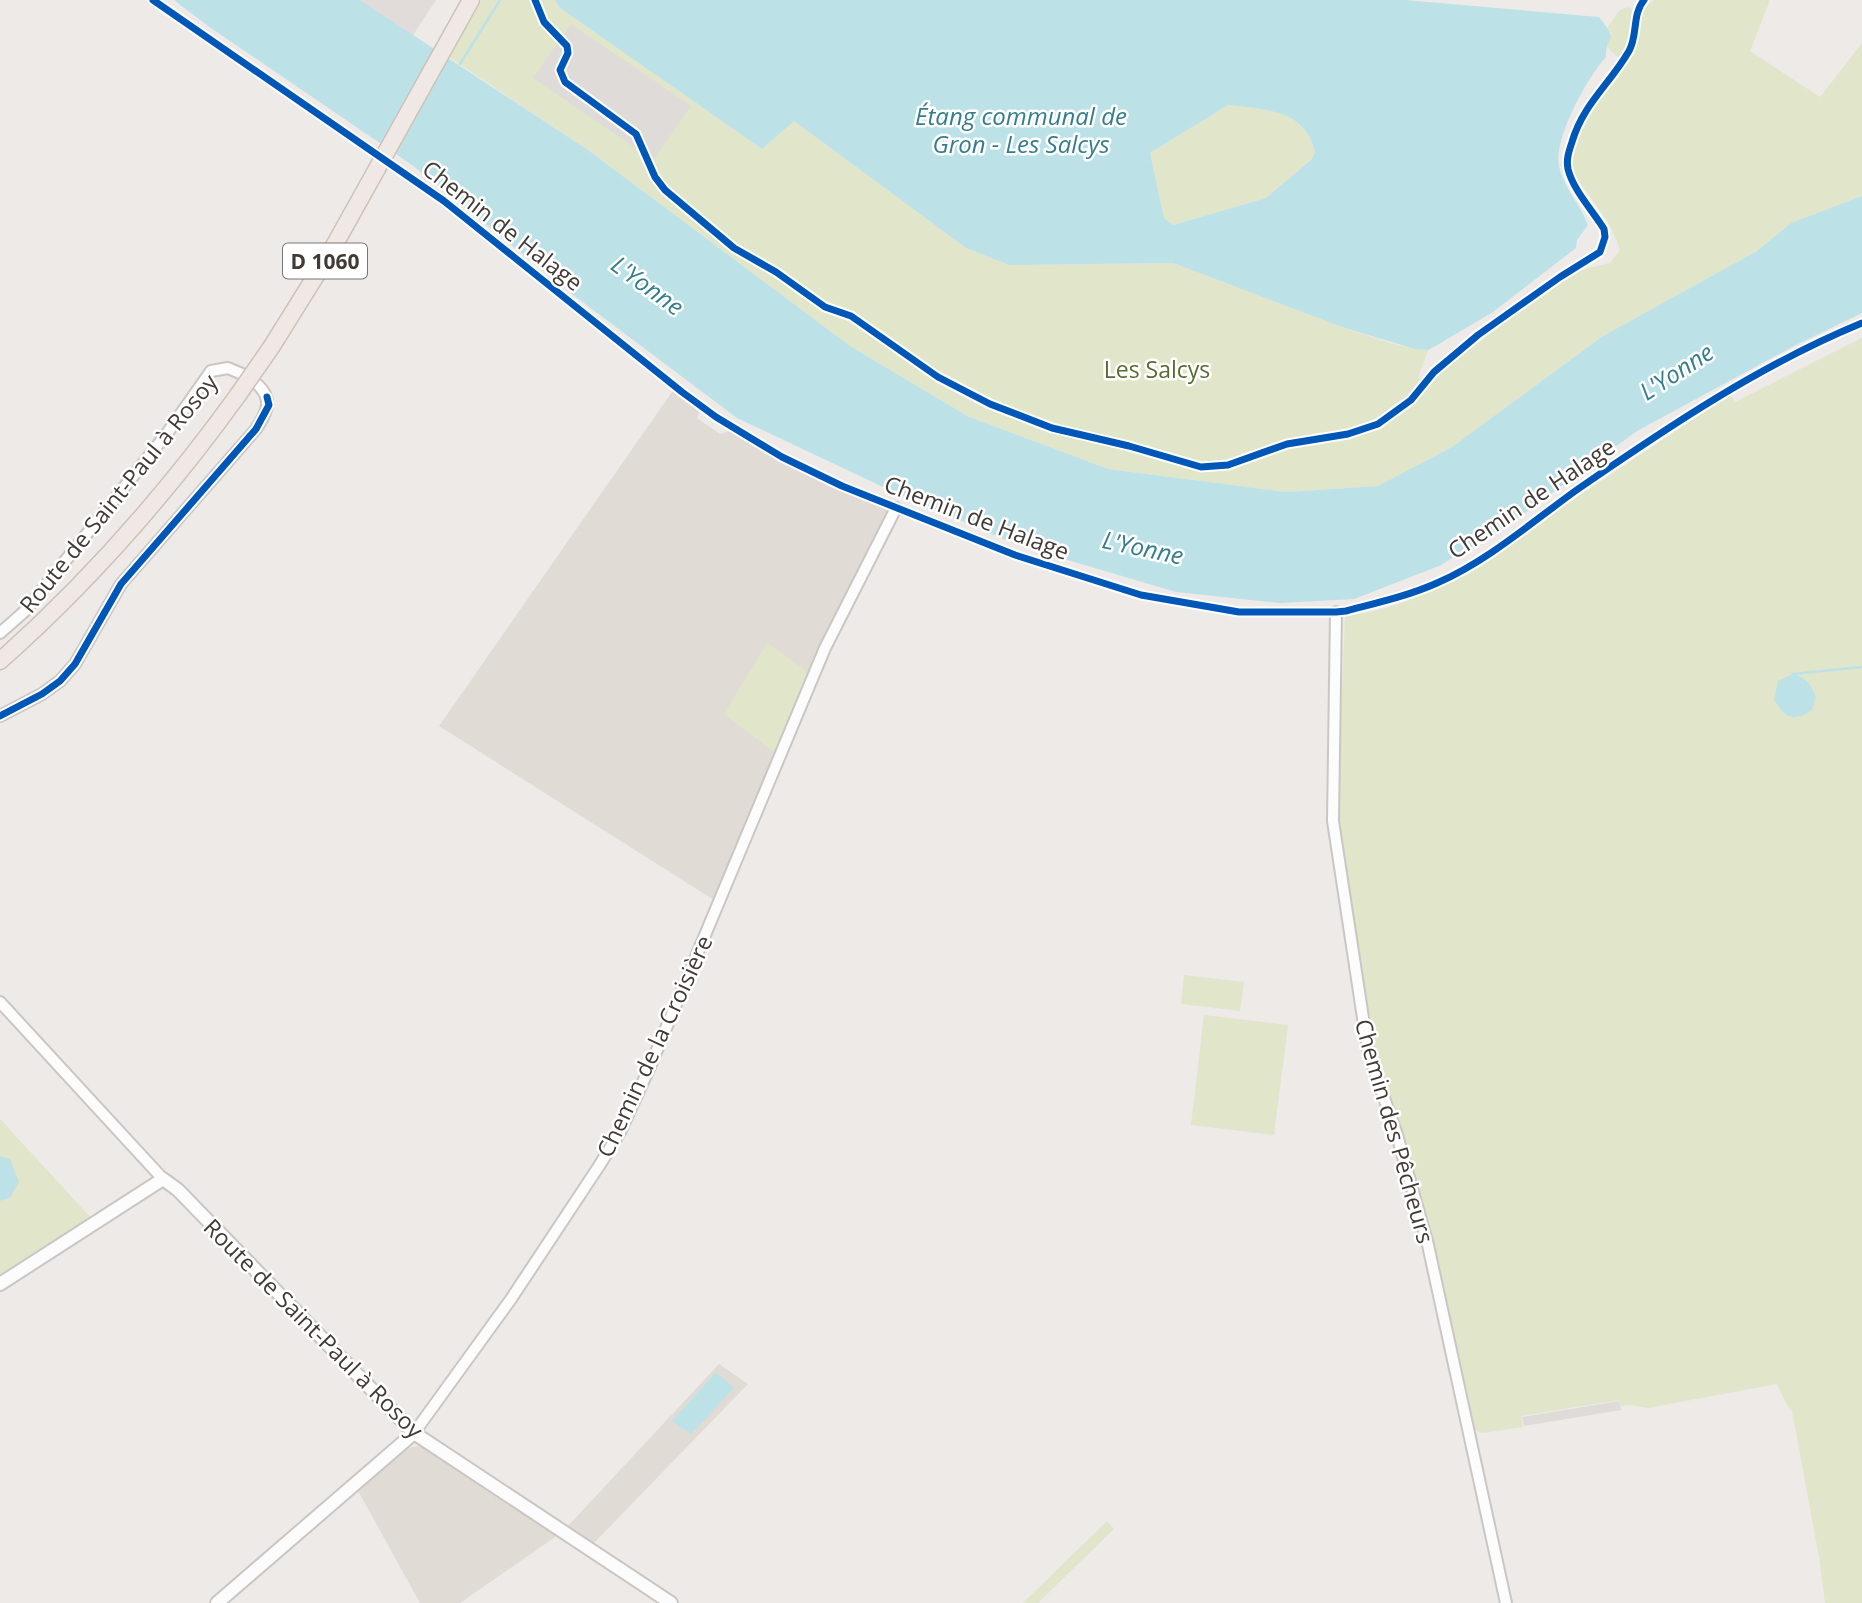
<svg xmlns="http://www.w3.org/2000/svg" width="1862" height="1603" viewBox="0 0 1862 1603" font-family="'Open Sans',sans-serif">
	<rect width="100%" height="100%" fill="#edeae8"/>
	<path fill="#e1dbd6" d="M674,389L701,409L697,418L720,434L732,430L808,472L883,506L887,509L889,515L818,652L714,900L439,726Z
		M719,1364L748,1384L592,1545L567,1527Z
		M417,1446L425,1447L561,1533L460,1603H420L357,1489L402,1450Z"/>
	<path fill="#e1dbd9" d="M360,0H436L413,35Z"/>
	<path fill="#e1e5ca" d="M482,0H555L560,8L762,149L794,121L966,248L1009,265L1173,263L1342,327L1390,343L1415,349L1428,350L1418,378H1433L1551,286L1585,269L1610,263L1620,250C1612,223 1595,204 1579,181C1552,144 1602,91 1625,64L1606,46L1612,34L1607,28L1620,10L1629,7L1634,12L1643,11L1653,0H1770L1750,51L1820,97L1862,43V196L1791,223L1757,251L1603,336L1452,447L1378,486L1286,492L1108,469L969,417L850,346L588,150L449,57Z
		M1228,105C1266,110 1304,108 1315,152L1311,160L1266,198L1173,225L1164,218L1150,153Z
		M1862,338V1603H1825L1819,1557L1792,1411L1786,1403L1777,1384L1648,1408L1630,1405L1620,1406L1619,1400L1521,1416L1523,1427L1482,1433L1473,1429L1372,1055L1337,822L1345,616C1402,610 1459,581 1504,546L1731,394L1735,402Z
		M767,643L809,673L775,753L724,714Z
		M1184,975L1244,982L1240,1011L1181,1004Z
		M1204,1015L1288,1025L1274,1135L1191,1125Z
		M0,1119L93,1220L0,1282V1201L10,1198V1159L0,1156Z
		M1107,1521L1114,1529L1038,1603H1023Z"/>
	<path fill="#dedbd9" d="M571,24L691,106L653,160L533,78Z
		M1619,1401L1621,1410L1524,1426L1522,1417Z"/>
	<path fill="#bce2e8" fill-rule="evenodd" d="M174,0H360L588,150L850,346L969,417L1108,469L1286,492L1378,486L1452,447L1603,336L1757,251L1791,223L1862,196V313L1794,346L1637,431L1507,526L1439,566L1354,599L1280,603L1176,592L1017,545L883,487L737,418L580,300L412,165L208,26Z
		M555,0H1405L1599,17C1621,45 1606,30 1606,57C1588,76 1553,139 1559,166C1563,187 1581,205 1588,225L1577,240L1576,248L1493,312L1439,344L1428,350L1415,349L1342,327L1173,263L1009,265L966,248L794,121L762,149L560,8ZM1228,105C1265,110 1305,108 1315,152L1311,160L1266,198L1173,225L1164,218L1150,153Z
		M1793,674C1806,677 1811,685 1816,697L1812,710C1792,723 1786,718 1774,700L1778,681Z
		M0,1156L10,1159L19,1182L10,1198L0,1201Z
		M716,1372L734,1388L691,1434L672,1421Z"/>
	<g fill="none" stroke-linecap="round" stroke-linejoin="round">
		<path stroke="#bce2e8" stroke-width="2.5" d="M460,64L500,0
			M1793,674L1862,667"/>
		<g stroke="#cac6c4" stroke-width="14">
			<path id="minor" d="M1336,612L1333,821L1365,1031L1369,1055L1397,1135L1428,1245L1506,1603
				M0,633L25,611L122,490L168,432L211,371L228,368L242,374
				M0,716L42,694L60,681L75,664L121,584L256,429C266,414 274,400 258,385
				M0,1002L163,1179
				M414,1433L511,1299L599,1166L620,1132L649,1069L825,648L896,508"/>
		</g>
		<g stroke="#cac6c4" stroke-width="16">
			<path id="tertiary" d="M0,1284L163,1179L178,1190L414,1433L671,1603
				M217,1603L414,1433"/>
		</g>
		<g stroke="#cec1b7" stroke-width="19">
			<path id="primary" d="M272,346L330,253L471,0
				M0,661C89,582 168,492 238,395"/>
		</g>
		<use href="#minor" stroke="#fcfcfc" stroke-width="10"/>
		<use href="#tertiary" stroke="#fcfcfc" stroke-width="12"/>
		<use href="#primary" stroke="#efe8e4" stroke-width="16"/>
		<g stroke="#cec1b7" stroke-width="19" stroke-linecap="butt">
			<path id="primary-bridge" d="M238,395L272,346"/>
		</g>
		<use href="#primary-bridge" stroke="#efe8e4" stroke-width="16"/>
		<g stroke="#fff" stroke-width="11">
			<path id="cycleway" d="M153,0L444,201L682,392L716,417L782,457L842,486L1015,555L1141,595L1239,612H1336L1346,611C1376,603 1408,596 1437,583C1488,561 1533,521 1578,489C1668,427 1760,365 1862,323
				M535,0L544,22L567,46L568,53L560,70L565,82L636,134L655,177L665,190L734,248L776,272L825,307L851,316L938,377L990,404L1052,428L1129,446L1201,467L1228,465L1287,444L1348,434L1378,424L1411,400L1434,372L1478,335L1560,277L1600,252L1605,237L1604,229C1593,211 1573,190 1568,169C1566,159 1569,151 1572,142C1583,104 1610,84 1629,51C1638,35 1632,14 1644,0
				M0,716L42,694L60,681L75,664L121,584L256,429L269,405L267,397"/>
		</g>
		<use href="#cycleway" stroke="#0057b8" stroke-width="7"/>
	</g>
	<g text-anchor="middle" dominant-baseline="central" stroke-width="5" stroke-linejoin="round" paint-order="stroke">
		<rect fill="#fff" stroke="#7b7572" stroke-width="2" x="283" y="243.5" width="84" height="35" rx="5"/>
		<g font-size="21" font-weight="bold" fill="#423a35">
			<text x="325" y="261">D 1060</text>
		</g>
		<g font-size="23" fill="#423a35" stroke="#fff">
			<text transform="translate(503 225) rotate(38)">Chemin de Halage</text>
			<text transform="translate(118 493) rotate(-51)">Route de Saint-Paul à Rosoy</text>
			<text transform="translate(1531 498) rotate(-34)">Chemin de Halage</text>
			<text transform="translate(977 517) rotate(21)">Chemin de Halage</text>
			<text transform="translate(654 1046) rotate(-65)">Chemin de la Croisière</text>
			<text transform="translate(1395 1131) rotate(74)">Chemin des Pêcheurs</text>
			<text transform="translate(314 1328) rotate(45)">Route de Saint-Paul à Rosoy</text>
		</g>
		<g font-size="23" fill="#566d2f" stroke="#fff">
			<text x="1157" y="369">Les Salcys</text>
		</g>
		<g font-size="24" font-style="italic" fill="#347e8c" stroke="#fff">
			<text x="1021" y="115">Étang communal de<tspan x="1021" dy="28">Gron - Les Salcys</tspan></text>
			<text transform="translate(648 285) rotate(36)">L'Yonne</text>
			<text transform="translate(1676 371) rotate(-33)">L'Yonne</text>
			<text transform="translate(1143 547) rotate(12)">L'Yonne</text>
		</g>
	</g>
</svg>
